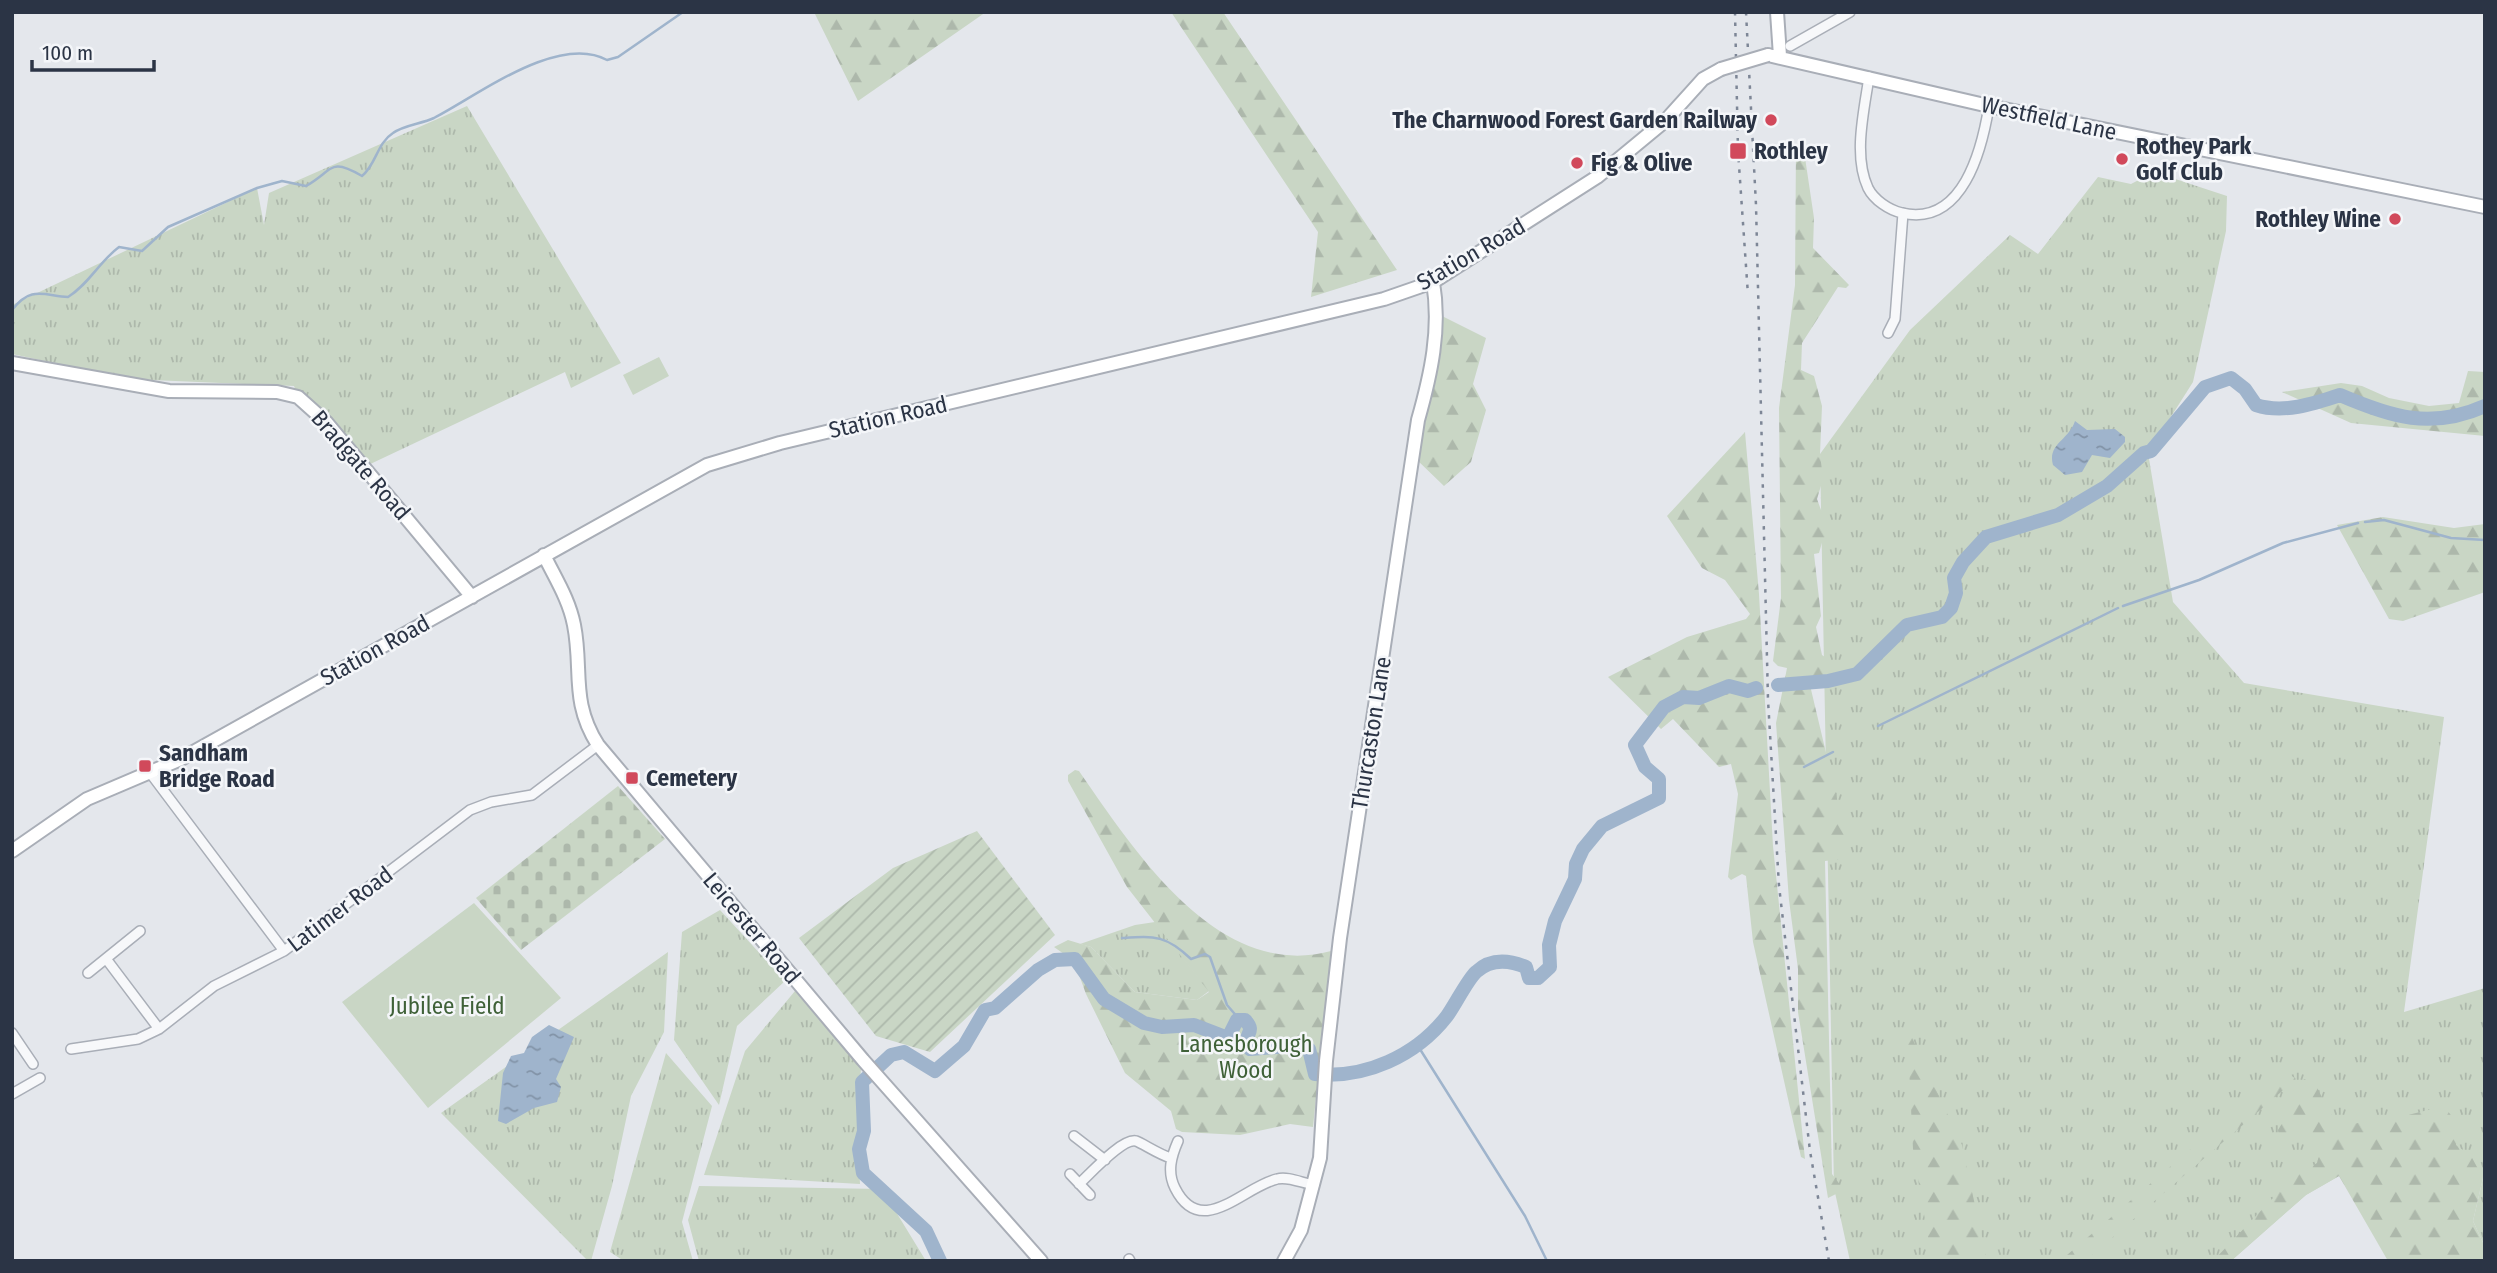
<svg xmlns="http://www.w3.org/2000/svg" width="2497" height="1273" viewBox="0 0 2497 1273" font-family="'Fira Sans Condensed',sans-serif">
	<defs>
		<pattern id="grass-tufts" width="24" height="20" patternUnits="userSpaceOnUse" patternTransform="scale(1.75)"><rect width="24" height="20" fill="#c9d6c5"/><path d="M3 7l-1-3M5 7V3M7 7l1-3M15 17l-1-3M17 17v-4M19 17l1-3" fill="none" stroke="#adb8ab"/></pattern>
		<pattern id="forest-firs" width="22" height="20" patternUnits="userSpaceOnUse" patternTransform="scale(1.75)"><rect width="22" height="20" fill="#c9d6c5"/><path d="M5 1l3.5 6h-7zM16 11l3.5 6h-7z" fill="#adb8ab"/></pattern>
		<pattern id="cemetery-stones" width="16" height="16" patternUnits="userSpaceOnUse" patternTransform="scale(1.75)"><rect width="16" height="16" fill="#c9d6c5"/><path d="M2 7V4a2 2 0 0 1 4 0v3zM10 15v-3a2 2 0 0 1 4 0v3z" fill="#adb8ab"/></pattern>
		<pattern id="garden-furrows" width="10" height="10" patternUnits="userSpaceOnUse" patternTransform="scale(1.75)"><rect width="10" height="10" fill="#c9d6c5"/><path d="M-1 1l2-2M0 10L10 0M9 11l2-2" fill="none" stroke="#adb8ab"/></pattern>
		<pattern id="water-ripples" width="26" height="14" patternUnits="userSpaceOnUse" patternTransform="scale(1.75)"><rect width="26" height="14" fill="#9fb4cc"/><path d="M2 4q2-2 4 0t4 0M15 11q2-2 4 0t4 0" fill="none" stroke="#8293a7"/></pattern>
	</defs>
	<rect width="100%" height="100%" fill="#e4e7ec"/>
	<path fill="url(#grass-tufts)" d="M467,106L621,363L571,388L565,372L364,467L298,397L294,386L129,379L12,354V305L257,188L264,225L269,193Z
		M2154,172L2227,196L2226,231L2193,382L2148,453L2173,602L2244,683L2444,717L2404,1012L2485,988V1247L2473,1221L2483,1178L2379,1153L2306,1195L2231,1261H1850L1834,1188L1820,454L1910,330L2010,235L2038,254L2098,177L2131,184Z
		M720,910L785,981L737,1026L719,1105L674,1040L682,932Z
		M1155,922L1209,991L1197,1000L1135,992L1091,947L1080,944L1135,925Z
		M668,952L664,1032L631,1096L612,1186L591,1261H588L441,1113Z
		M795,991L861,1068L857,1128L860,1184L704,1175L745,1051Z
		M666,1053L712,1106L682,1222L693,1261H624L610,1252Z
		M699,1186L882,1189L926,1261H699L688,1220Z"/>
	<path fill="url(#forest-firs)" d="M814,12H986L858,101Z
		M1171,12H1223L1397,270L1311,297L1318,232Z
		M1803,144L1814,218L1813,248L1849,285L1846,288L1838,287L1802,343L1801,370L1814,376L1822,406L1820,454L1823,479L1817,499L1821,510L1841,529L1832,541L1823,539L1819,553L1814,554L1821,616L1816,627L1822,655L1832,662L1833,677L1809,681L1851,858L1825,861L1832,1174L1841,1186L1838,1193L1828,1198L1798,1012V969L1789,900L1776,723L1787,668L1778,666L1773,661L1781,598L1779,408L1795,285L1796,145Z
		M1436,313L1486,338L1473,384L1486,410L1471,462L1444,486L1416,459Z
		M2468,371L2485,372V436L2351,423L2282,392L2341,383L2362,386L2389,398L2429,406L2459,403Z
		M1745,432L1759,594L1773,846L1805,1159L1801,1157L1753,942L1746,876L1742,874L1731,880L1728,877L1738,794L1731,764L1719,767L1673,719L1661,729L1608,677L1687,637L1746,619L1750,614L1725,580L1702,568L1667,516Z
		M2383,517L2454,528L2485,524V592L2403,621L2389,619L2337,525Z
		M1075,770L1079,771C1134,850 1218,982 1331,951L1313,1127L1290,1124L1240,1135L1182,1132L1176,1129L1171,1111L1125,1073L1086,994L1074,961L1054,947L1068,940L1091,947L1135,992L1197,1000L1209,992L1127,887L1068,781V775Z
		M1907,1027L1962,1145L1987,1261H1932L1913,1149Z
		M2283,1070L2296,1079L2085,1261H2060Z
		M2305,1079L2314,1081L2329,1112L2343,1125L2396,1118L2444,1106L2459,1126L2456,1145L2471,1156L2483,1178L2473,1221L2485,1247V1261H2388L2339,1176L2306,1195L2231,1261H2213L2291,1179L2317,1163L2321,1148L2307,1129L2284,1138L2279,1136L2278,1130C2283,1122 2290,1113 2292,1103C2295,1091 2291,1085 2305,1079Z"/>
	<path fill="url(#cemetery-stones)" d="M618,786L665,839L521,950L476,898Z"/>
	<path fill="#c9d6c5" d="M659,357L669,376L633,395L623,375Z
		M474,903L561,998L428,1108L342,1002Z"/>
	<path fill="url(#garden-furrows)" d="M977,831L1055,935L930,1052L876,1036L799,938L893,868Z"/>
	<path fill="url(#water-ripples)" d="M2075,421L2087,430L2115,429L2125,437V442L2110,458L2092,455L2082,472L2065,475L2053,465C2047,444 2069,440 2075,421Z
		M549,1025L574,1037L556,1079L561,1087L557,1102L534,1108L506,1124L498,1121L503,1073L511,1056L524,1053L532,1037Z"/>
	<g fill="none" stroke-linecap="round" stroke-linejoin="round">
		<path stroke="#9fb4cc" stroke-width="2.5" d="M12,310C31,286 42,295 68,297C89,284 99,262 119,247L142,251L168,227L257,188L282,181L306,186C334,170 329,157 362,176C376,165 377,143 393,133C404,125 421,124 434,118C477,96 558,33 607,60L618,57L683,12
			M2365,522L2384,520L2451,538L2485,540
			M2123,606L2199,580L2283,543L2358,523
			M1878,726L2118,608
			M1804,767L1833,752
			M1122,938C1155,936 1166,935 1191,959L1205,954L1210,957L1227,1005L1240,1020
			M1418,1046L1525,1216L1547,1261"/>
		<path stroke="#9fb4cc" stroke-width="14" d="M1778,685L1828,681L1857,674L1907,625L1942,617L1951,608L1956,593L1954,578L1963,562L1986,537L2058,515L2107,486L2144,453L2151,451L2205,387L2231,378L2245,389L2256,405C2283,414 2313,404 2340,395C2391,417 2431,430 2485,406
			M940,1261L926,1231L863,1173L859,1149L864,1131L862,1082L891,1055L904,1052L935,1071L964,1046L985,1010L995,1008L1038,970L1055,960L1075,959L1104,999L1144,1023L1162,1027L1194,1025L1228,1038L1237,1020H1245C1255,1031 1247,1032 1246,1043L1250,1049L1303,1045L1309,1049L1315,1074C1365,1079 1416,1056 1447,1016C1455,1005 1468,979 1476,972C1491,958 1509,960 1526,967L1529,978H1538L1550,967L1549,945L1555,921L1575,879L1576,864L1583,849L1602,826L1659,798V779L1645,767L1635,745L1664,707L1683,697L1699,698L1729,686L1748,691L1756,688"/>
		<g stroke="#a9aeb7" stroke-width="12">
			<path id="street" d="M1790,46L1850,12
				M1869,77C1864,111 1853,156 1868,188C1874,200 1889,210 1902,213C1963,227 1982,149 1989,106
				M1888,333L1895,319L1903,213
				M151,774L284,951
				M107,960L159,1029
				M88,973L140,931
				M12,1033L33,1064
				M71,1049L138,1039L159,1029L214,986L284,951L470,810L491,802L532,795L598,745
				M12,1094L40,1078
				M1074,1136L1105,1160
				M1178,1141C1171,1157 1167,1172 1175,1188C1201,1240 1243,1187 1277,1179C1288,1176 1302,1183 1314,1185
				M1070,1174L1090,1195
				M1079,1184C1090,1174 1122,1138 1136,1141C1142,1143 1160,1155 1171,1158
				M1129,1259L1130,1261"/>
		</g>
		<g stroke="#a9aeb7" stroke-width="16">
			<path id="secondary" d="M1777,12L1780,56
				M1768,55L1989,106L2485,207
				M12,363L169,391L277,392L298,397L327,423L472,597
				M544,555C555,578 569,599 574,625C583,670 570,701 598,745L863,1060L1041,1261
				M12,851L87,799L181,759L707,465L780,443L1384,299L1433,282L1597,177L1666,120L1703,79L1721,69
				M1284,1261L1301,1230L1320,1158L1326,1061L1340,938L1418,420C1431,374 1441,329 1433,282"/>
		</g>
		<use href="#street" stroke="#f7f8fa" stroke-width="9"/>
		<use href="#secondary" stroke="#fff" stroke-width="12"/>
		<path stroke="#7d8696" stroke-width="2.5" stroke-dasharray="3.5 7" stroke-linecap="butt" d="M1735,12L1738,151L1748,295
			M1746,12L1756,205L1768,700L1779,886L1810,1151L1829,1261"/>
		<g stroke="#a9aeb7" stroke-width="16" stroke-linecap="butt">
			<path id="secondary-bridge" d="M1721,69L1768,55"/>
		</g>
		<use href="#secondary-bridge" stroke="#fff" stroke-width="12"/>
	</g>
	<g fill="#d1495b" stroke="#f4f6f9" stroke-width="2.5">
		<circle cx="1771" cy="120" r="7"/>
		<rect x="1729" y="142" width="18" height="18" rx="3.5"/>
		<circle cx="2122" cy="159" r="7"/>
		<circle cx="1577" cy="163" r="7"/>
		<circle cx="2395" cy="219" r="7"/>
		<rect x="138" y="759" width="14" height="14" rx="3.5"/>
		<rect x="625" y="771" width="14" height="14" rx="3.5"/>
	</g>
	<g text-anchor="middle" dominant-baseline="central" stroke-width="5" stroke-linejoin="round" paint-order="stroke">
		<g font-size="23" fill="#2b3445" stroke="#f4f6f9">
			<text transform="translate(2049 118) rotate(12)">Westfield Lane</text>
			<text transform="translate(1471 254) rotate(-30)">Station Road</text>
			<text transform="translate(888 417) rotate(-13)">Station Road</text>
			<text transform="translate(361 465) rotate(49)">Bradgate Road</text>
			<text transform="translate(375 650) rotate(-29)">Station Road</text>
			<text transform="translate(1371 733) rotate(-81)">Thurcaston Lane</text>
			<text transform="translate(340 909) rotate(-37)">Latimer Road</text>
			<text transform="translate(752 928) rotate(50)">Leicester Road</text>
		</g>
		<g font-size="23" font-weight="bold" fill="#2b3445" stroke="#f4f6f9" text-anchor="start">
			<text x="1757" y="120" text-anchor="end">The Charnwood Forest Garden Railway</text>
			<text x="2136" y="146">Rothey Park<tspan x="2136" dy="26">Golf Club</tspan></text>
			<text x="1754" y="151">Rothley</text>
			<text x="1591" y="163">Fig &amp; Olive</text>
			<text x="2381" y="219" text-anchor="end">Rothley Wine</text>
			<text x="159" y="753">Sandham<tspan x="159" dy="26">Bridge Road</tspan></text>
			<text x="646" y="778">Cemetery</text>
		</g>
		<g font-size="23" fill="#3f6138" stroke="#f4f6f9">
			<text x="447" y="1006">Jubilee Field</text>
			<text x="1246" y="1044">Lanesborough<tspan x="1246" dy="26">Wood</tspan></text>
		</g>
	</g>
	<rect width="2497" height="1273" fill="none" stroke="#2b3445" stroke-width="28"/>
	<path d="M32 60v10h122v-10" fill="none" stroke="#2b3445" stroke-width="3.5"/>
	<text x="42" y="60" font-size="21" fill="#2b3445" stroke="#f4f6f9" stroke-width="5" paint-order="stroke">100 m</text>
</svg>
